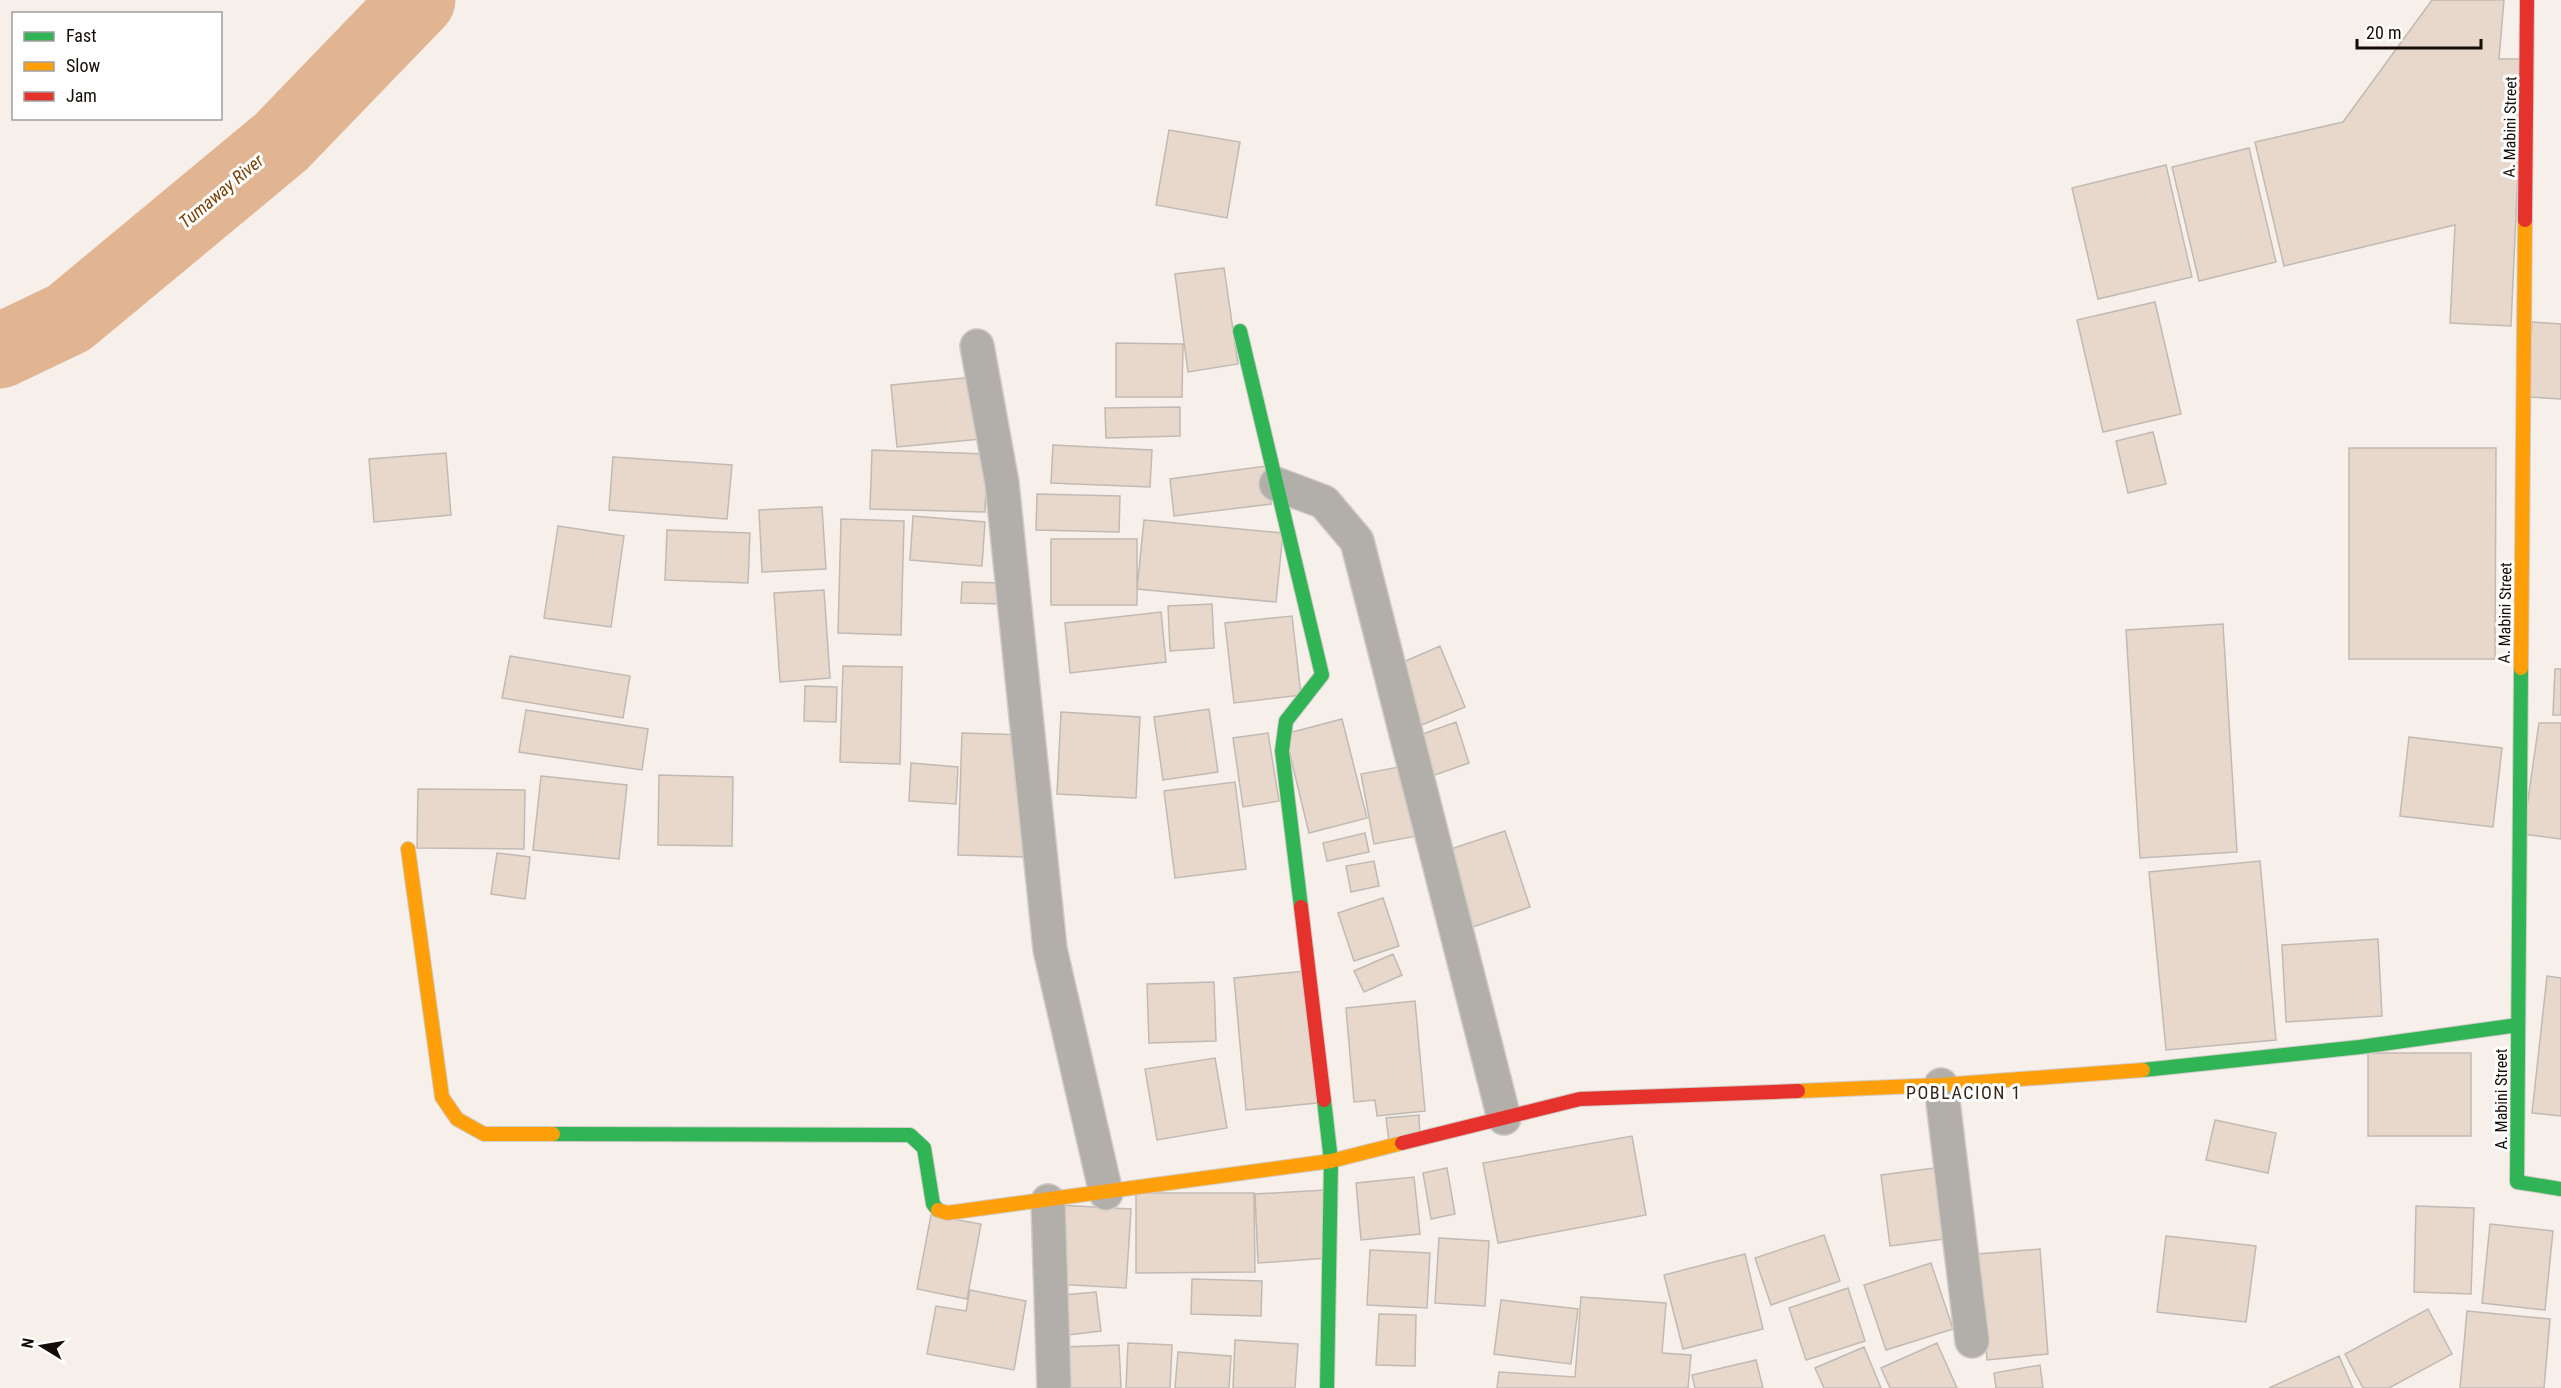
<svg xmlns="http://www.w3.org/2000/svg" width="2561" height="1388" viewBox="0 0 2561 1388" font-family="'Roboto Condensed',sans-serif">
	<rect width="100%" height="100%" fill="#f7f0ea"/>
	<g fill="none" stroke-linecap="round" stroke-linejoin="round">
		<path stroke="#e1b492" stroke-width="75" d="M0,351L69,318L281,142L418,0"/>
	</g>
	<path fill="#e7d8cb" stroke="#c1bab4" stroke-width="1.5" d="M2432,0H2504L2499,59H2523L2511,326L2450,323L2455,225L2284,266L2255,142L2343,122Z
		M1169,130L1240,142L1227,218L1156,205Z
		M2249,148L2276,262L2199,281L2172,167Z
		M2166,165L2192,277L2098,299L2072,188Z
		M1224,268L1238,364L1188,372L1175,274Z
		M2155,302L2181,414L2103,432L2077,320Z
		M2532,322L2561,324V399L2528,397Z
		M1116,343L1183,344L1182,397H1116Z
		M975,377L981,439L897,447L891,385Z
		M1180,407V436L1106,438L1105,408Z
		M2153,432L2166,484L2128,493L2116,441Z
		M1053,445L1152,450L1150,487L1051,483Z
		M2349,448H2496L2495,659H2349Z
		M872,450L987,454L985,512L870,509Z
		M446,453L451,515L374,522L369,459Z
		M613,457L732,465L727,519L609,510Z
		M1266,466L1271,504L1174,516L1170,479Z
		M1037,494L1120,496L1119,532L1036,530Z
		M822,507L826,569L762,572L759,510Z
		M913,516L985,522L982,566L910,560Z
		M841,519L904,521L901,635L838,633Z
		M1144,520L1283,533L1276,602L1137,589Z
		M558,526L624,536L611,627L544,618Z
		M667,530L750,533L748,583L665,580Z
		M1051,539H1137V605H1051Z
		M962,582L1004,583V604L961,603Z
		M824,590L830,678L780,682L774,593Z
		M1212,604L1214,648L1170,651L1168,606Z
		M1161,612L1166,662L1070,673L1065,623Z
		M1292,616L1301,695L1234,703L1225,623Z
		M2223,624L2237,852L2140,858L2126,630Z
		M1440,646L1465,707L1417,727L1392,667Z
		M510,656L630,676L623,718L502,698Z
		M843,666L902,667L900,764L840,762Z
		M2555,669H2561V715H2553Z
		M805,686L837,687L836,722L804,721Z
		M1209,709L1218,772L1163,780L1154,717Z
		M526,710L648,729L642,770L519,752Z
		M1061,712L1140,717L1136,798L1057,794Z
		M1342,719L1367,818L1309,833L1285,734Z
		M1456,722L1469,763L1426,778L1412,738Z
		M2539,723H2561V839L2523,834Z
		M962,733L1026,735L1023,857L958,855Z
		M1268,733L1279,801L1243,807L1233,738Z
		M2409,737L2502,748L2493,827L2400,816Z
		M911,763L958,767L956,804L909,801Z
		M1404,766L1417,836L1374,844L1361,774Z
		M659,775L733,777L732,846L658,845Z
		M541,776L627,785L619,859L533,850Z
		M1235,782L1246,869L1175,878L1164,791Z
		M418,789L525,790L524,849L417,848Z
		M1505,831L1530,907L1470,928L1445,851Z
		M1365,833L1369,852L1327,861L1323,843Z
		M497,853L530,857L525,899L491,894Z
		M1374,861L1379,886L1351,892L1346,866Z
		M2260,861L2276,1040L2166,1050L2149,872Z
		M1383,898L1399,946L1354,961L1338,913Z
		M2378,939L2382,1016L2286,1022L2282,945Z
		M1393,954L1402,975L1364,992L1354,971Z
		M1305,971L1317,1103L1246,1110L1234,978Z
		M2547,976L2561,978V1116L2532,1113Z
		M1214,982L1216,1041L1149,1043L1147,984Z
		M1415,1001L1425,1111L1377,1116L1375,1100L1354,1102L1346,1008Z
		M2368,1053H2471V1136H2368Z
		M1215,1058L1227,1128L1157,1140L1145,1069Z
		M1419,1115L1420,1139L1389,1141L1386,1118Z
		M2215,1120L2276,1133L2268,1173L2206,1160Z
		M1632,1136L1646,1215L1498,1243L1483,1163Z
		M1942,1167L1952,1238L1890,1246L1881,1175Z
		M1447,1168L1455,1214L1431,1219L1423,1173Z
		M1414,1177L1420,1234L1361,1240L1356,1183Z
		M1325,1190L1328,1258L1258,1263L1255,1194Z
		M1136,1193H1254L1255,1272L1136,1273Z
		M1058,1205L1131,1209L1126,1288L1054,1284Z
		M2416,1206L2474,1208L2471,1294L2414,1292Z
		M931,1215L981,1224L967,1299L917,1289Z
		M2490,1224L2553,1231L2545,1310L2482,1303Z
		M1824,1235L1840,1281L1771,1305L1755,1258Z
		M2166,1236L2256,1246L2246,1322L2157,1312Z
		M1439,1238L1489,1241L1485,1306L1435,1303Z
		M2040,1249L2048,1354L1987,1360L1978,1254Z
		M1370,1250L1430,1253L1427,1308L1367,1305Z
		M1745,1254L1763,1329L1683,1349L1664,1275Z
		M1931,1263L1953,1329L1886,1350L1864,1285Z
		M1192,1279L1262,1281L1261,1316L1191,1314Z
		M1848,1288L1865,1341L1806,1360L1789,1308Z
		M970,1290L1026,1301L1014,1370L927,1354L936,1306L966,1311Z
		M1096,1292L1101,1331L1068,1335L1063,1295Z
		M1581,1297L1666,1303L1662,1353L1691,1355L1688,1388H1497L1499,1372L1575,1377Z
		M1501,1300L1578,1309L1571,1364L1494,1354Z
		M2428,1309L2452,1354L2389,1388H2363L2345,1354Z
		M2467,1311L2550,1319L2544,1388H2460Z
		M1379,1314L1416,1315L1415,1366L1376,1365Z
		M1235,1340L1298,1344L1295,1388H1233Z
		M1128,1343L1172,1345L1170,1388H1126Z
		M1937,1343L1957,1388H1890L1881,1368Z
		M1119,1345L1121,1388H1065L1063,1347Z
		M1864,1347L1881,1388H1824L1815,1368Z
		M1178,1352L1231,1356L1229,1388H1175Z
		M2339,1356L2353,1388H2269Z
		M1756,1360L1763,1388H1695L1692,1375Z
		M2040,1365L2043,1388H1996L1994,1373Z"/>
	<g fill="none" stroke-linecap="round" stroke-linejoin="round">
		<g stroke="#d2ccc7" stroke-width="36">
			<path id="street" d="M977,346L1002,483L1050,949L1106,1193
				M1276,484L1324,502L1357,541L1504,1118
				M1941,1085L1972,1341
				M1048,1201L1054,1388"/>
		</g>
		<g stroke="#d2ccc7" stroke-width="16">
			<path id="fast" d="M1240,331L1322,675L1286,721L1282,751L1301,907
				M2521,668L2517,1182L2561,1189
				M2143,1070L2360,1047L2518,1025
				M1324,1100L1331,1161L1327,1388
				M553,1134L910,1135L924,1148L933,1204L938,1210"/>
		</g>
		<g stroke="#d2ccc7" stroke-width="16">
			<path id="slow" d="M2521,668L2525,220
				M408,849L442,1097L457,1119L484,1134H553
				M1798,1091L1941,1085L2143,1070
				M938,1210L947,1213L1331,1161L1402,1143"/>
		</g>
		<g stroke="#d2ccc7" stroke-width="16">
			<path id="jam" d="M2525,220L2527,0
				M1301,907L1324,1100
				M1402,1143L1580,1099L1798,1091"/>
		</g>
		<use href="#street" stroke="#b2afab" stroke-width="33"/>
		<use href="#fast" stroke="#30b455" stroke-width="14"/>
		<use href="#slow" stroke="#ff9f0a" stroke-width="14"/>
		<use href="#jam" stroke="#e5322d" stroke-width="14"/>
	</g>
	<g text-anchor="middle" dominant-baseline="central" stroke-width="6" stroke-linejoin="round" paint-order="stroke">
		<g font-size="16" fill="#140d07" stroke="#fff">
			<text transform="translate(2510 127) rotate(-89)">A. Mabini Street</text>
			<text transform="translate(2505 613) rotate(-89)">A. Mabini Street</text>
			<text transform="translate(2501 1099) rotate(-90)">A. Mabini Street</text>
		</g>
		<g font-size="18" font-style="italic" fill="#7a4207" stroke="#fff">
			<text transform="translate(221 191) rotate(-40)">Tumaway River</text>
		</g>
		<g font-size="18" letter-spacing="1.5" fill="#382619" stroke="#fff">
			<text x="1964" y="1092">POBLACION 1</text>
		</g>
	</g>
	<rect x="12" y="12" width="210" height="108" fill="#ffffff" stroke="#a19e9c" stroke-width="1.5"/>
	<rect x="24" y="32" width="30" height="9" fill="#30b455" stroke="#a19e9c" stroke-width="1.5"/>
	<text x="66" y="42" font-size="18" fill="#140d07">Fast</text>
	<rect x="24" y="62" width="30" height="9" fill="#ff9f0a" stroke="#a19e9c" stroke-width="1.5"/>
	<text x="66" y="72" font-size="18" fill="#140d07">Slow</text>
	<rect x="24" y="92" width="30" height="9" fill="#e5322d" stroke="#a19e9c" stroke-width="1.5"/>
	<text x="66" y="102" font-size="18" fill="#140d07">Jam</text>
	<g transform="translate(42 1346) rotate(281)" stroke="#ffffff" stroke-width="4.5" paint-order="stroke">
	<path d="M0-4.5L10 22L0 15L-10 22Z" fill="#140d07"/>
	<text y="-9" font-size="16" font-weight="bold" text-anchor="middle" fill="#140d07">N</text>
	</g>
	<path d="M2357 39v9h124v-9" fill="none" stroke="#140d07" stroke-width="3"/>
	<text x="2366" y="39" font-size="18" fill="#140d07" stroke="#ffffff" stroke-width="4.5" paint-order="stroke">20 m</text>
</svg>
